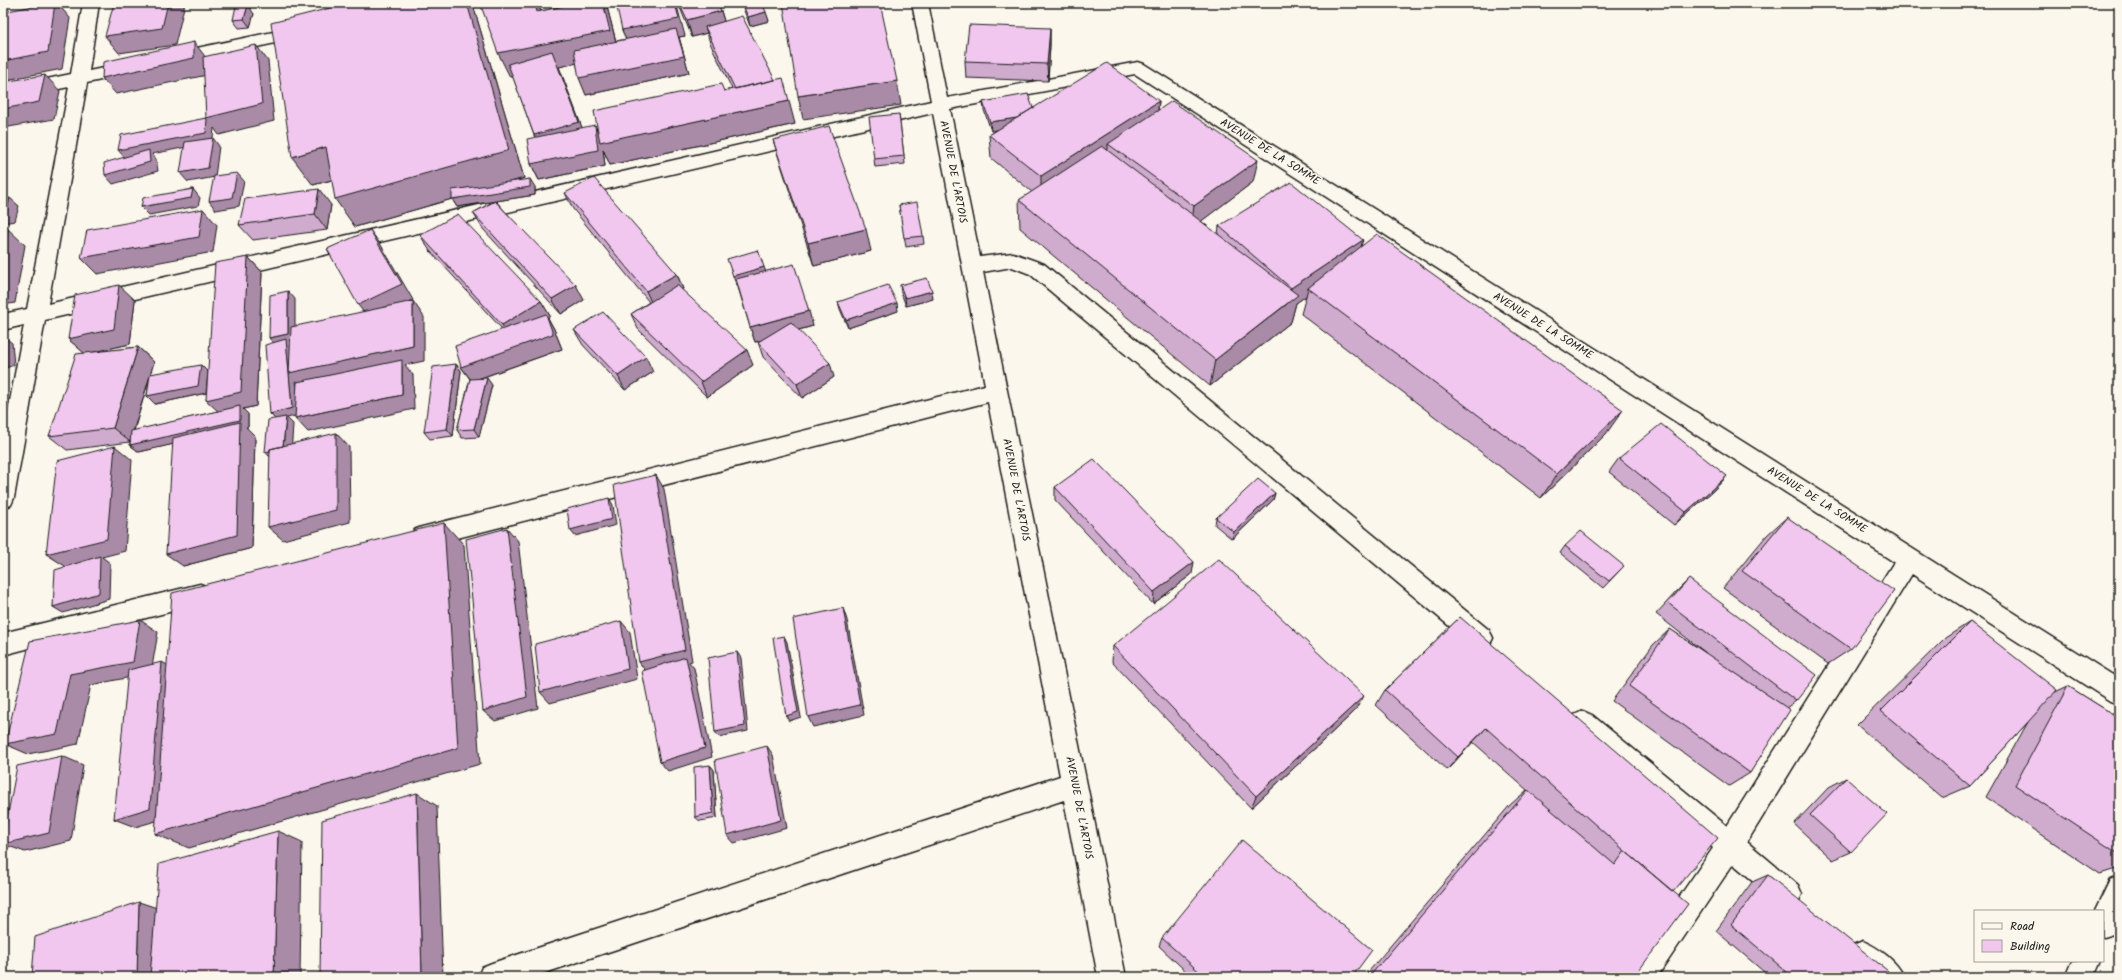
<svg xmlns="http://www.w3.org/2000/svg" width="2122" height="980" viewBox="0 0 2122 980" font-family="Kalam,sans-serif">
	<rect width="100%" height="100%" fill="#fbf7ec"/>
	<filter id="ink" filterUnits="userSpaceOnUse"><feTurbulence type="fractalNoise" baseFrequency=".025" numOctaves="2"/><feDisplacementMap in="SourceGraphic" scale="8" xChannelSelector="R" yChannelSelector="G"/><feConvolveMatrix kernelMatrix="1 2 1 2 8 2 1 2 1" color-interpolation-filters="sRGB"/></filter>
	<g filter="url(#ink)">
		<g fill="none" stroke-linecap="round" stroke-linejoin="round">
			<g stroke="#1c1c1c" stroke-width="3">
				<path id="minor" d="M83,3H99L89,71L132,62L138,64L141,68L138,72L87,83L48,304L931,101L912,3H928L947,98L1138,62L1144,64L2119,679V704L2110,701L1912,574L1747,842L1798,885L1802,894L1798,903L1789,907L1780,903L1733,864L1657,977H1627L1631,967L1713,848L1574,731L1571,723L1574,715L1583,711L1592,715L1727,826L1894,562L1135,74L950,109L980,257L1013,253L1044,264L1489,630L1493,638L1489,646L1481,649L1473,646L1030,274L1012,267L983,272L1126,977H1098L1064,800L533,977H478L482,967L492,963L1060,776L988,402L422,547L414,544L411,537L414,530L422,527L985,385L933,113L45,320L14,498L11,505L3,508V439L24,325L3,330V314L27,309L69,87L3,100V88L71,74Z
					M302,26L308,28L310,32L308,36L173,65L167,63L164,59L167,55L173,53Z
					M200,584L208,587L212,594L208,601L200,604L3,655V633Z
					M2119,876V919L2113,934L2103,937V911H2095L2110,880Z
					M1863,941C1879,948 1897,961 1904,977C1879,977 1861,980 1849,955L1853,945Z
					M2072,961H2100L2093,977H2065Z"/>
			</g>
			<use href="#minor" fill="#fbf7ec" fill-rule="evenodd"/>
		</g>
		<path fill="#cfabce" stroke="#1c1c1c" fill-rule="evenodd" d="M562,3H606L616,41L626,39L622,30L685,36L679,37L689,73L586,95L576,63L559,67L582,128L598,133L724,91L732,89L710,43L707,33L692,37L678,3H718L721,11L724,21L795,124L610,165L603,149L605,166L539,180L531,164L535,138L513,77H510L539,6L541,11L563,6Z
			M741,3H762L769,21L750,26Z
			M473,5L524,178L514,181L535,187V195L496,201L584,300L561,314L483,229L473,213L494,201L457,207L452,199L355,227L332,180L313,185Z
			M254,14L250,27L239,28L233,20Z
			M1050,28V45L1048,81L966,78L965,61Z
			M1159,101L1158,111L1253,182L1201,221L1218,235L1219,226L1362,246L1606,434L1541,498L1301,314L1306,296L1296,303L1291,322L1210,386L1020,228L1019,200L1032,192L991,158L989,135L997,130L991,131L984,110L983,102L1033,108Z
			M899,114L905,164L875,167L874,159Z
			M773,140L871,251L814,266L780,162Z
			M565,193L677,274L683,289L682,290L753,365L707,397L638,329L631,314L649,302L573,209Z
			M331,205L327,230L253,240L239,225Z
			M899,205L923,236L924,244L906,247Z
			M420,235L541,301L550,316L548,318L554,329L562,349L481,378L492,385L479,437L462,438L457,430L470,379L461,367L502,329L430,251Z
			M248,257L262,272L256,406L243,409L248,414V427H246L255,436L252,548L183,566L173,444L139,452L130,445V442L67,450L49,436L85,353L68,339L135,300L130,344L88,353L138,347L154,362L150,374L208,372ZM149,379L147,396L155,404L206,393L207,385L218,411L134,431Z
			M766,271L813,326L799,330L834,377L802,398L763,357L758,342L761,341L755,342L750,327L737,284H736Z
			M900,285L933,299L906,306L901,293Z
			M838,302L898,311L848,328L840,309Z
			M574,330L653,372L625,390L583,345Z
			M456,364L461,371L453,436L430,439L424,432Z
			M1619,458L1727,476L1715,489L1674,525L1609,472Z
			M1055,487L1192,574L1153,604L1055,500Z
			M1275,493L1273,500L1232,539L1215,525L1216,518Z
			M1787,517L1851,649L1828,664L1723,588L1767,535Z
			M1565,546L1624,566L1603,588L1560,553Z
			M1689,579L1796,701L1786,708L1750,773L1729,786L1612,701L1653,645L1670,629L1706,653L1656,614L1677,591Z
			M1460,617L1673,892L1634,977H1364L1510,805L1527,790L1473,742L1447,770L1376,705L1385,690Z
			M1970,622L2053,693L2068,686L2119,718V868L2100,874L1986,797L2028,722L1970,786L1942,798L1857,725L1945,638Z
			M1113,646L1355,711L1251,808L1112,662Z
			M710,765L714,770L717,818L700,821L695,817Z
			M1846,778L1851,852L1833,860L1794,824L1829,787Z
			M1768,875L1884,977H1770L1716,931L1752,882Z
			M1162,938L1352,977H1192L1159,946Z"/>
		<path fill="#a98ba7" stroke="#1c1c1c" d="M55,3H57L70,18L62,69L6,80L3,76V21Z
			M168,3H185L175,45L119,53L105,36Z
			M467,3H472L473,5L524,178L454,199L530,179L535,187V195L457,207L452,199L355,227L335,199Z
			M535,3H549L539,6L548,35L537,12Z
			M603,3H606L619,54L559,67L586,138L542,151L534,135L558,67L510,77L498,53Z
			M675,3H676L677,6L685,36L679,37L689,73L586,95L579,78L629,47L622,30Z
			M248,5L254,14L250,27L244,19Z
			M721,11L726,28L705,27L707,33L692,37L687,20Z
			M766,12L769,21L750,26L748,17Z
			M1050,28V45L1048,81L1047,64Z
			M194,42L207,59V75L116,94L102,78Z
			M256,45L268,61L274,121L219,135L214,128L213,138L219,146L215,177L188,182L180,173L212,142L152,154L156,159L158,171L113,184L105,175L126,159L118,150L206,118Z
			M45,75L60,91L54,119L3,128V109Z
			M897,81L901,105L803,119L798,96Z
			M789,101L795,124L610,165L603,149L605,166L539,180L531,164L595,125L602,141Z
			M1159,101L1156,124L1108,144V156L1041,199V176Z
			M1035,115V123L991,131L990,122Z
			M326,147L346,176L313,185L292,157Z
			M1258,160L1253,182L1191,229L1194,206Z
			M237,173L244,181L239,206L216,210L209,201Z
			M193,189L200,198L198,206L149,215L141,207Z
			M319,189L331,205L327,230L315,214Z
			M10,198L19,206L15,221L3,223V213Z
			M203,209L217,225L213,252L97,274L81,258Z
			M8,229L25,245L15,303L3,305V255Z
			M866,229L871,251L814,266L808,243Z
			M370,230L381,245L413,300L370,320L358,305Z
			M1363,240L1356,262L1308,288L1306,296L1296,303L1291,322L1210,386L1215,360L1287,304L1291,288Z
			M248,257L262,272L256,406L243,409L248,414V427H246L255,436L252,548L183,566L166,554L240,429L139,452L130,445L221,414L206,400Z
			M764,267L767,275L736,284L733,276Z
			M677,274L683,289L653,306L646,291Z
			M119,285L135,300L130,344L85,354L68,339Z
			M576,285L584,300L561,314L552,299Z
			M288,291L295,299V342L289,343L293,347L295,371L413,346V301L424,317V361L405,365L413,375L414,409L308,432L295,418L402,395V366L303,387L296,380L299,415L287,418L293,424L291,455L272,459L265,452L283,448L286,419L277,421L270,414L292,408L286,344L276,346L269,338L288,334Z
			M932,291L933,299L906,306L905,298Z
			M541,301L550,316L548,318L554,329L562,349L472,381L461,367L512,340L502,325Z
			M897,303L898,311L848,328L846,320Z
			M809,311L813,326L755,342L750,327Z
			M3,336L12,343L14,365L3,369Z
			M138,347L154,362L130,442L113,428Z
			M747,350L753,365L707,397L701,382Z
			M646,357L653,372L625,390L618,376Z
			M830,363L834,377L802,398L797,384Z
			M456,364L461,371L453,436L447,429Z
			M201,365L208,372L206,393L155,404L147,396Z
			M487,378L492,385L479,437L474,429Z
			M1623,410L1606,434L1541,498L1557,474Z
			M336,433L349,447L350,522L283,540L268,527Z
			M115,446L132,460L125,551L102,557L110,563L109,599L63,613L53,607L65,566L46,554Z
			M656,475L664,489L692,661L689,662L694,668L712,757L668,771L660,762L647,673L639,662Z
			M1727,476L1715,489L1674,525L1686,512Z
			M1275,493L1273,500L1232,539L1234,532Z
			M609,498L613,505L616,525L575,536L570,530Z
			M444,523L464,545L480,764L189,848L155,834Z
			M507,528L518,541L538,708L495,721L483,711Z
			M1194,562L1192,574L1153,604L1154,592Z
			M843,608L847,620L864,715L813,727L808,717Z
			M140,620L158,632L151,673L91,685L78,744L28,754L5,744L70,674Z
			M621,621L630,632L637,679L550,703L540,692Z
			M784,636L787,642L801,717L789,721L786,716Z
			M737,652L741,658L748,731L719,737L715,732Z
			M162,662L180,673L170,817L135,827L114,819Z
			M1364,696L1355,711L1251,808L1256,796Z
			M1486,728L1447,770L1458,757Z
			M767,746L773,755L787,828L734,843L727,835Z
			M62,756L83,765L71,841L25,852L3,844Z
			M710,765L714,770L717,818L713,813Z
			M417,793L437,806L443,977H422Z
			M278,831L302,842L300,977H274Z
			M139,902L160,909L159,977H137Z"/>
		<path fill="#f1c7ef" stroke="#1c1c1c" d="M49,3H55L48,52L3,61V12Z
			M114,3H168L162,28L105,36Z
			M350,3H467L509,150L335,199L326,147L292,157L271,23Z
			M480,3H535L537,12L563,6L562,3H603L610,31L498,53Z
			M616,3H675L679,19L622,30Z
			M679,3H718L721,11L687,20Z
			M742,3H762L766,12L748,17Z
			M783,3H880L897,81L798,96Z
			M248,5L244,19L233,20L236,6Z
			M742,16L775,80L735,89L705,27Z
			M969,25L1050,28L1047,64L965,61Z
			M676,29L684,56L579,78L574,50Z
			M194,42V58L102,78L103,62Z
			M256,45L262,104L206,118L203,57Z
			M552,51L579,122L534,135L508,64Z
			M1107,63L1159,101L1041,176L989,135Z
			M45,75L39,102L3,109V82Z
			M783,78L789,101L600,142L594,111L721,84L724,91Z
			M1028,94L1033,108L1017,118L990,122L983,102Z
			M1172,101L1258,160L1194,206L1108,144Z
			M899,114L904,156L874,159L869,117Z
			M206,118L207,119L206,133L118,150L121,135Z
			M595,125L598,150L531,164L527,139Z
			M829,126L866,229L808,243L773,140Z
			M213,138L208,168L180,173L185,142Z
			M1102,146L1298,295L1215,360L1019,200Z
			M149,150L150,162L105,175L104,163Z
			M237,173L232,198L209,201L214,176Z
			M594,178L677,274L646,291L565,193Z
			M530,179V187L452,199V190Z
			M1291,182L1363,240L1291,288L1219,226Z
			M193,189L191,198L141,207L143,198Z
			M319,189L315,214L239,225L245,199Z
			M10,198L6,213H3V199Z
			M495,201L576,285L552,299L473,213Z
			M917,202L923,236L904,238L899,205Z
			M203,209L199,237L81,258L87,230Z
			M458,214L541,301L502,325L420,235Z
			M8,229L3,255V230Z
			M370,230L402,284L358,305L327,249Z
			M1377,234L1623,410L1557,474L1308,288Z
			M758,250L764,267L733,276L727,259Z
			M248,257L241,392L206,400L215,263Z
			M794,264L809,311L750,327L736,279Z
			M927,278L932,291L905,298L900,285Z
			M119,285L114,329L68,339L75,295Z
			M677,285L747,350L701,382L631,314Z
			M888,285L897,303L846,320L838,302Z
			M288,291V334L269,338L270,295Z
			M413,301V346L289,373L291,327Z
			M603,312L646,357L618,376L574,330Z
			M546,314L553,334L461,367L455,346Z
			M791,322L830,363L797,384L758,342Z
			M3,337L4,358H3Z
			M286,339L292,408L270,414L265,345Z
			M138,347L113,428L49,436L76,354Z
			M402,360V395L295,418L297,382Z
			M456,364L447,429L424,432L433,367Z
			M201,365L198,386L147,396L150,374Z
			M487,378L474,429L457,430L470,379Z
			M240,406V420L130,445L131,431Z
			M286,417L283,446L270,449V451L265,452L268,420Z
			M240,422L237,535L166,554L173,438Z
			M1661,424L1727,476L1686,512L1619,458Z
			M336,433V510L268,527L270,449Z
			M115,446L107,539L46,554L57,461Z
			M1094,459L1194,562L1154,592L1055,487Z
			M656,475L685,650L639,662L614,485Z
			M1258,479L1275,493L1234,532L1216,518Z
			M609,498L612,519L570,530L567,509Z
			M1787,517L1894,591L1851,649L1742,571Z
			M444,523L458,748L155,834L172,593Z
			M507,528L527,697L483,711L466,539Z
			M1581,531L1624,566L1609,581L1565,546Z
			M100,556L99,593L53,607L55,570Z
			M1219,559L1364,696L1256,796L1113,646Z
			M1689,579L1817,675L1796,701L1668,603Z
			M843,608L860,705L808,717L793,619Z
			M1460,617L1718,838L1673,892L1625,851L1486,728L1458,757L1385,690Z
			M140,620L133,662L70,674L57,734L5,744L30,641Z
			M621,621L628,669L540,692L535,644Z
			M1970,622L2057,690L1970,786L1881,711Z
			M1670,629L1790,710L1750,773L1629,686Z
			M784,636L798,712L786,716L773,638Z
			M737,652L745,726L715,732L708,658Z
			M686,657L705,748L660,762L642,671Z
			M162,662L150,808L114,819L128,670Z
			M2068,686L2119,718V854L2015,785Z
			M767,746L781,820L727,835L715,760Z
			M62,756L49,833L3,844V840L17,766Z
			M710,765L713,813L695,817L694,767Z
			M1846,778L1887,814L1851,852L1810,815Z
			M1528,790L1615,865L1625,851L1688,904L1634,977H1369Z
			M417,793L422,977H320L322,820Z
			M278,831L274,977H150L159,864Z
			M1242,840L1372,950L1352,977H1205L1162,938Z
			M1768,875L1888,971L1884,977H1793L1731,925Z
			M139,902L137,977H32L35,937Z"/>
	</g>
	<g text-anchor="middle" dominant-baseline="central" stroke-width="3" stroke-linejoin="round" paint-order="stroke">
		<g font-size="11" fill="#1c1c1c" stroke="#fbf7ec">
			<text transform="translate(1270 152) rotate(32)">AVENUE DE LA SOMME</text>
			<text transform="translate(953 172) rotate(79)">AVENUE DE L'ARTOIS</text>
			<text transform="translate(1543 326) rotate(32)">AVENUE DE LA SOMME</text>
			<text transform="translate(1016 490) rotate(79)">AVENUE DE L'ARTOIS</text>
			<text transform="translate(1817 500) rotate(32)">AVENUE DE LA SOMME</text>
			<text transform="translate(1079 808) rotate(79)">AVENUE DE L'ARTOIS</text>
		</g>
	</g>
	<rect width="2122" height="980" fill="none" stroke="#fbf7ec" stroke-width="16"/>
	<rect x="8" y="8" width="2106" height="964" fill="none" stroke="#1c1c1c" stroke-width="1.5" filter="url(#ink)"/>
	<rect x="1974" y="910" width="130" height="52" fill="#fbf7ec" stroke="#a29f99"/>
	<rect x="1982" y="923" width="20" height="6" fill="#fbf7ec" stroke="#a29f99"/>
	<text x="2010" y="930" font-size="12" fill="#1c1c1c">Road</text>
	<rect x="1982" y="940" width="20" height="12" fill="#f1c7ef" stroke="#a29f99"/>
	<text x="2010" y="950" font-size="12" fill="#1c1c1c">Building</text>
</svg>
